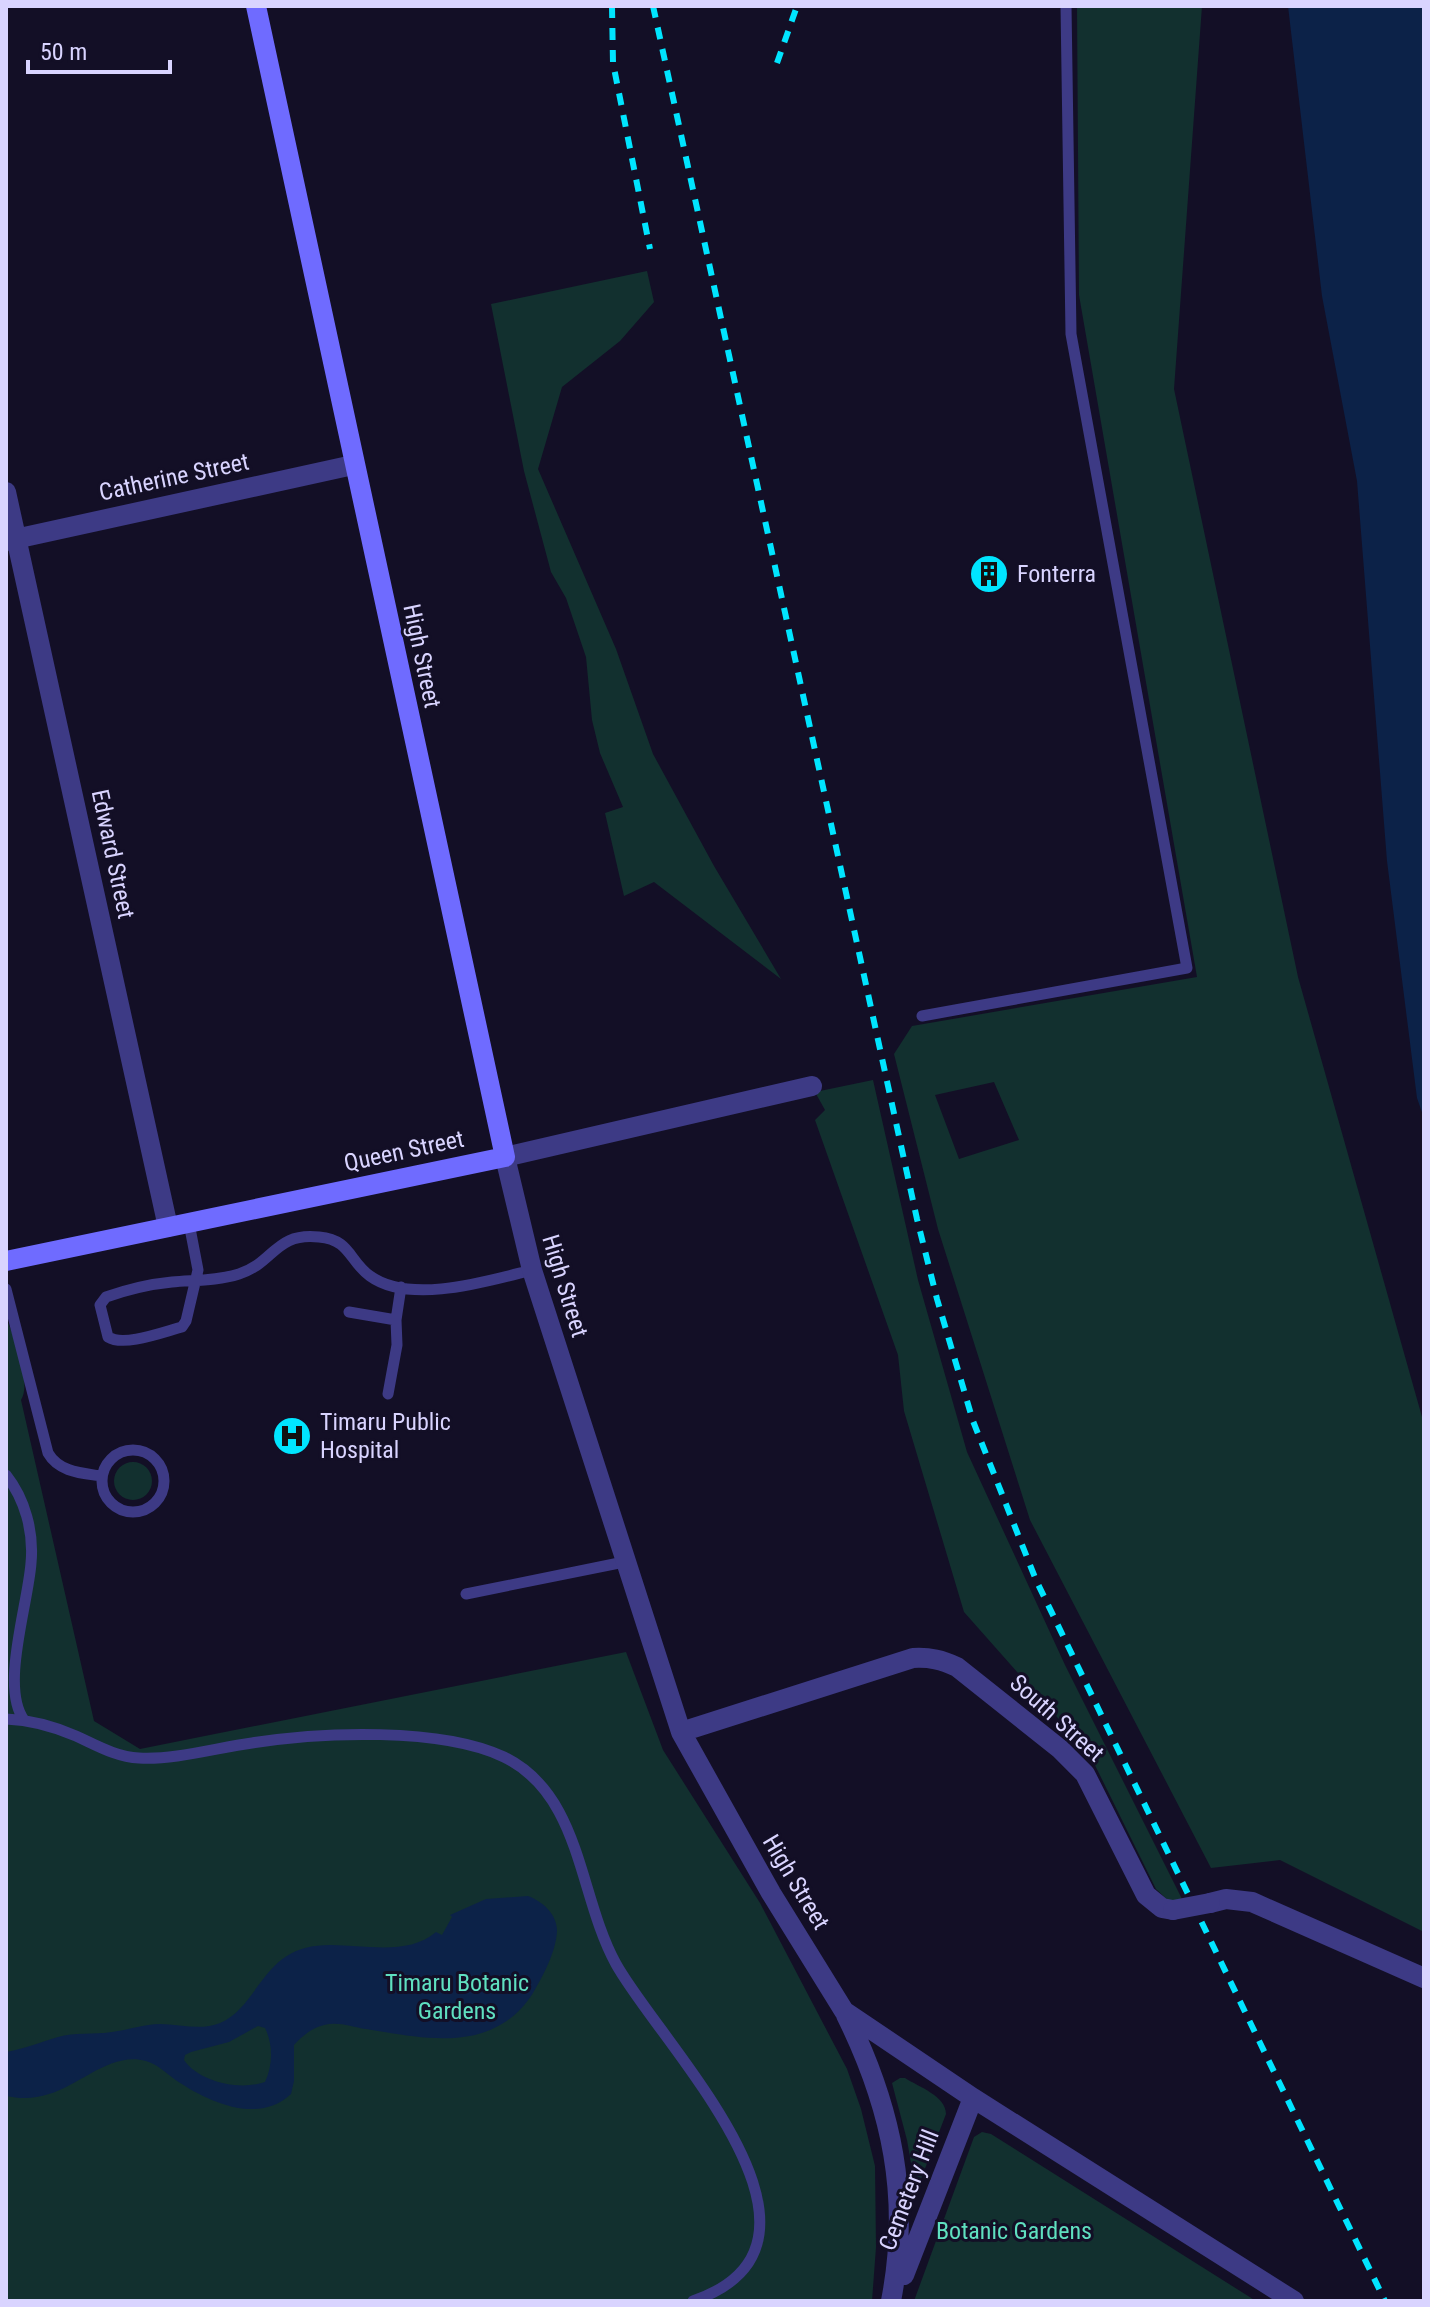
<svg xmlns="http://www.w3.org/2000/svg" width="1430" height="2307" viewBox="0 0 1430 2307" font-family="'Roboto Condensed',sans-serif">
	<rect width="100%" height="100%" fill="#130f26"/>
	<path fill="#12302f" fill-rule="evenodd" d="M1077,6H1202L1174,389L1298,977L1424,1424V1932L1280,1860L1211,1868L1030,1520L938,1229L894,1054L912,1026L1197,977L1079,295ZM994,1082L1019,1140L959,1159L935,1095Z
		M647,271L654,302L620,341L562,387L538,469L616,649L653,754L714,866L781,979L654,882L624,896L605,813L623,807L600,753L592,720L586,657L566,598L551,572L524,471L491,304Z
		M873,1080L918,1280L967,1452L1065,1665L1183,1901L1171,1903L1156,1889L1089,1753L964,1612L904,1411L898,1355L815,1120L825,1110L815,1092Z
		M6,1318C14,1336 32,1383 21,1400L94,1721L140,1749L626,1652L663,1750L760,1903L847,2069L861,2109L875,2166L876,2247L872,2301H6Z
		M114 1481a19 19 0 1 1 38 0a19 19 0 1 1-38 0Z
		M900,2078H905C919,2087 946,2096 946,2114L916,2192L907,2140L892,2083Z
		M982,2132L991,2134L1256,2301H914L974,2137Z"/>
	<path fill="#0c2248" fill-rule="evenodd" d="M1288,6H1424V1118L1417,1098L1387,861L1357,481L1322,296Z
		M528,1896C542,1901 557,1914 557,1931C556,1952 543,1976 533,1993C494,2054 427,2039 366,2029C352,2027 338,2021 324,2025C312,2028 302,2036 294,2045V2081L291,2094C258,2125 209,2102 177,2081C167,2074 159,2065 146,2061C112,2051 80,2085 49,2094C34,2099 21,2099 6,2096V2052C24,2049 41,2042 58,2037C74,2032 95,2035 112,2032C128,2030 145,2024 160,2024C180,2024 201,2031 220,2023C255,2008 261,1960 305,1948C343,1937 401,1962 436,1932L442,1935L452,1917L450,1915L486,1899ZM258,2026L265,2028C273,2044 273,2065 265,2082C240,2091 199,2082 184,2060L185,2055L191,2052L229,2042Z"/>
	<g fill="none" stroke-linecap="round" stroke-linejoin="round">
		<path stroke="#3d3a85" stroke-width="11" d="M922,1016L1187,968L1071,334L1066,6
			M189,1223L198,1270L186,1321L182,1327C163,1332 124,1347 108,1337L100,1305L106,1297C126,1290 151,1284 172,1282C194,1280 217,1281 239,1274C274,1263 275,1232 319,1237C351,1240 348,1260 370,1276C410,1305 488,1281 532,1270
			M6,1289L48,1453C59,1472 81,1473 101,1476
			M349,1312L396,1320
			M388,1394L397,1345L396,1320L401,1287
			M102 1481a31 31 0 1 1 62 0a31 31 0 1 1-62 0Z
			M6,1475C25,1499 34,1532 31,1563C28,1605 0,1687 24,1720
			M466,1594L624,1562
			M6,1719C31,1720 53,1726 76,1736C96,1745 116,1757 139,1758C175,1760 216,1748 252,1743C321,1732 441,1727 504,1757C582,1795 578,1895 616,1964C660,2044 863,2242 693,2301"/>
		<path stroke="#3d3a85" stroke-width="20" d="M6,492L168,1227
			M6,541L353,465
			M812,1086L505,1157L532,1270L681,1732L771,1893L844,2011L973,2098L1294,2301
			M681,1732L913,1658C930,1657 942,1660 957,1667L1060,1749L1085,1774L1146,1895L1162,1908L1173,1910
			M1210,1903L1226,1899L1252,1902L1424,1978
			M846,2015C892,2108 911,2198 891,2301
			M904,2275L973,2098"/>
		<path stroke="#6f6bff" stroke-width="20" d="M6,1261L505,1157L256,6"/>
		<path stroke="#00e5ff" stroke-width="6" stroke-dasharray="12 10" stroke-linecap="butt" d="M612,6L613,63L650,249
			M653,6L917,1219L937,1299L973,1421L1036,1580L1385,2301
			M777,63L797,6"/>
		<path stroke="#3d3a85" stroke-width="20" d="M1173,1910L1210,1903"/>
	</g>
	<defs>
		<g id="building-disc" transform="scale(2)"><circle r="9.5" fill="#00e5ff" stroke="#130f26"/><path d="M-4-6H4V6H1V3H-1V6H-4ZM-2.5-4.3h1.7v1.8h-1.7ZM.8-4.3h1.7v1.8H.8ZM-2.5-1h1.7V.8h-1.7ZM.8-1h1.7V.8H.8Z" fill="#111"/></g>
		<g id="hospital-disc" transform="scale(2)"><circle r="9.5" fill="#00e5ff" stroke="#130f26"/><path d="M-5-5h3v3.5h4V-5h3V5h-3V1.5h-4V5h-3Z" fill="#111"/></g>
	</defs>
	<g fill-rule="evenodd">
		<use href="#building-disc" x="989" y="574"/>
		<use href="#hospital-disc" x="292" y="1436"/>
	</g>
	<g text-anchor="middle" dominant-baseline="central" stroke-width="6" stroke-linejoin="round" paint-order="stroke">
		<g font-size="24" fill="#d9d4ff" stroke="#130f26">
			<text transform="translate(174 477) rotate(-12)">Catherine Street</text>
			<text transform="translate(422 656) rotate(78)">High Street</text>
			<text transform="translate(113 854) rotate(78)">Edward Street</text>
			<text transform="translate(404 1151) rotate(-12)">Queen Street</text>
			<text transform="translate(565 1286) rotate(73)">High Street</text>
			<text transform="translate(1057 1718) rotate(42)">South Street</text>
			<text transform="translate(796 1882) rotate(59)">High Street</text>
			<text transform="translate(909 2190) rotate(-69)">Cemetery Hill</text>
		</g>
		<g font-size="24" fill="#d9d4ff" stroke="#130f26" text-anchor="start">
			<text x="1017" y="574">Fonterra</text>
			<text x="320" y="1422">Timaru Public<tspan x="320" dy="28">Hospital</tspan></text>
		</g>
		<g font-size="24" fill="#5fe0c0" stroke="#130f26">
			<text x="457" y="1983">Timaru Botanic<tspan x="457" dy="28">Gardens</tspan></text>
			<text x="1014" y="2231">Botanic Gardens</text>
		</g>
	</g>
	<rect width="1430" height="2307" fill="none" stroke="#d9d4ff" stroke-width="16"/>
	<path d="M28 60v12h142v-12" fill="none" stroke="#d9d4ff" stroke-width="4"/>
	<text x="40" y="60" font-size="24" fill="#d9d4ff" stroke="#130f26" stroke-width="6" paint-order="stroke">50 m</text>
</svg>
